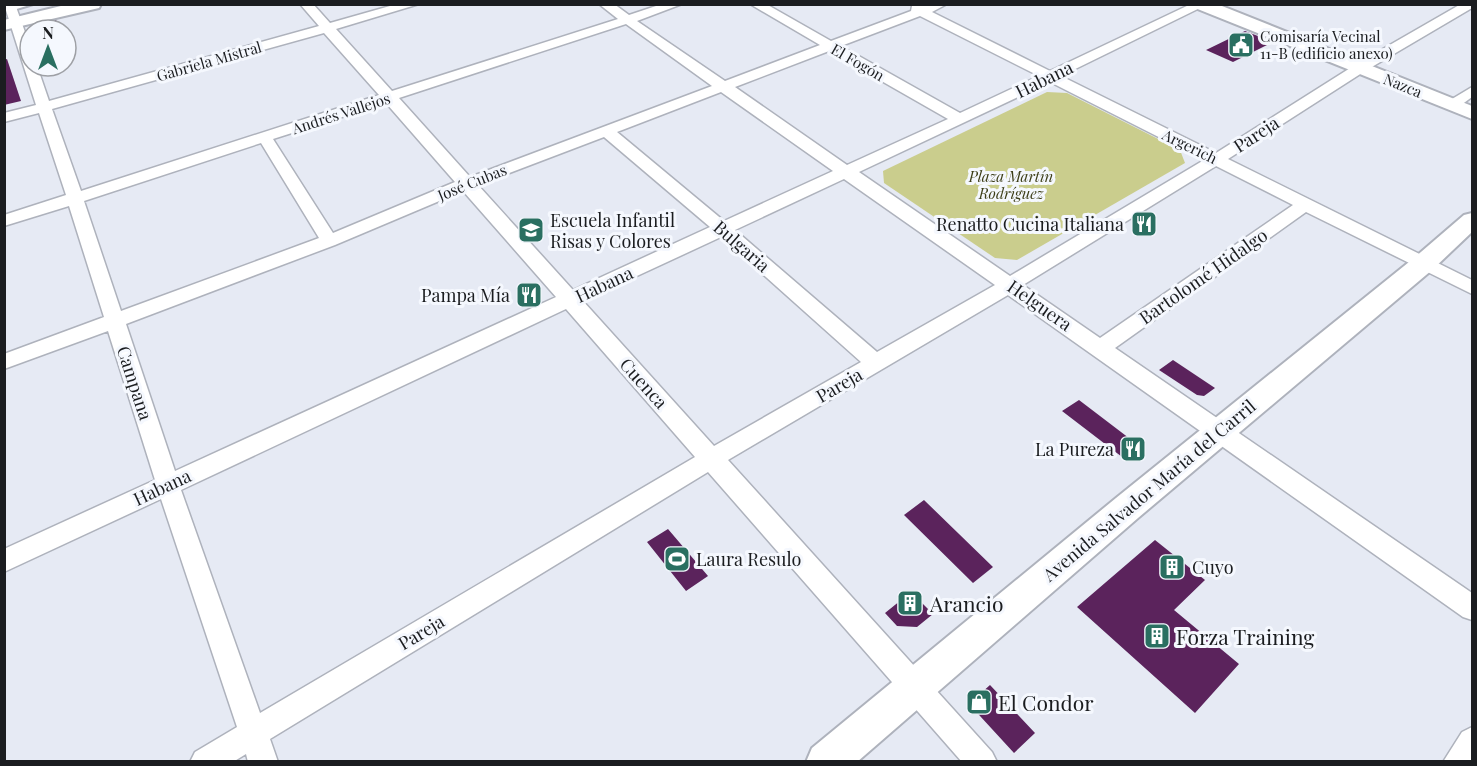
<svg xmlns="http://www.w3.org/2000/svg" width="1477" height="766" viewBox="0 0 1477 766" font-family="'Playfair Display',serif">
	<rect width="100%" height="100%" fill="#e6eaf4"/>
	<path fill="#cacd8d" d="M1047,92L1067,93L1180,150L1185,163L1017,260L995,258L884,183L883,171Z"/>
	<path fill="#5b235c" d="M56,20L61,30H39L37,25Z
		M1245,31L1273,42L1233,62L1206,50Z
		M7,59L21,101L4,105V60Z
		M1173,360L1215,388L1204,396L1197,395L1159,370Z
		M1079,400L1142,448L1126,460L1062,411Z
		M924,500L993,567L973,583L904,515Z
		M668,529L708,576L686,591L647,542Z
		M1155,540L1205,580L1174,610L1239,664L1195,713L1077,607Z
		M911,592L933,614L917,627L897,626L885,613Z
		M990,685L1035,733L1014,753L969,704Z"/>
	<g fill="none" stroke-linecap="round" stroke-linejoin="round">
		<g stroke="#aeb2bc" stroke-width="4">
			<path id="lane" d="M20,4H33L10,11L7,9Z"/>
		</g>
		<g stroke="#aeb2bc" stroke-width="3">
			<path id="street" d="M4,4H15L30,46V66H37L49,101L319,26L300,4H313L330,23L397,4H419L336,29L392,91L618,19L599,4H614L629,15L662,4H682L637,21L725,81L820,45L750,4H766L831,41L911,11L912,6L947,4L932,12L1050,71L1191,4H1208L1061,76L1216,153L1355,65L1461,4H1472V8L1365,71L1228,159L1472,280V294L1306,212L1115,348L1472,593V620L1463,617L1008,295L728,460L992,752L997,762H962L708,472L270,739L278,762H248L246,754L233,762H190L195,752L237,727L161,499L4,572V549L155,480L108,331L4,369V354L104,317L69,206L4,226V215L66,195L39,113L4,122V113L36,105ZM920,16L1039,76L960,113L841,46ZM626,24L712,86L470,177L399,98ZM324,33L379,95L81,191L52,109ZM829,51L948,119L847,165L735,87ZM1050,82L1204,160L1010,276L859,172ZM721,92L833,171L724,221L617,132ZM386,103L455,182L333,233L273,139ZM604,137L710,227L573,290L478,185ZM261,143L319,238L121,311L84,201ZM1216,166L1293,205L1100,338L1023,285ZM844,179L995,285L877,352L735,230ZM463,191L556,297L175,471L126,324L335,245ZM721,237L861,362L714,446L583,301ZM566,309L695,457L260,713L181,490Z
				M1472,87V97L1457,108H1447L1445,105L1447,102Z
				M1472,727V762H1443L1462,732Z"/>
		</g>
		<g stroke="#aeb2bc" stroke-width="4">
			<path id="secondary" d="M69,4H101L99,8L4,30V20Z
				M1193,4H1217L1472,106V119L1195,8Z
				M1472,213V232L1432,270L1138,518L857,762H806L812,748L1116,498L1414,258L1464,215Z"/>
		</g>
		<use href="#lane" fill="#fff" fill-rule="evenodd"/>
		<use href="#street" fill="#fff" fill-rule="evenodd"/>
		<use href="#secondary" fill="#fff" fill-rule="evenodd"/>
	</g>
	<defs>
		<g id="civic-square" transform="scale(1.35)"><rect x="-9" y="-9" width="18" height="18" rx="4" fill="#2a6f61" stroke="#f5f8fe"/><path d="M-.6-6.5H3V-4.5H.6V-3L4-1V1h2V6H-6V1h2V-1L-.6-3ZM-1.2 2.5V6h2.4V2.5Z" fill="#fff"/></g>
		<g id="restaurant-square" transform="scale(1.35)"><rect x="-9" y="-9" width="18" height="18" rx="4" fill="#2a6f61" stroke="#f5f8fe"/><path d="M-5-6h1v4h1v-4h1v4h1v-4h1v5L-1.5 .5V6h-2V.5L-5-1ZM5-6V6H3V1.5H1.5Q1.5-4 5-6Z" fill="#fff"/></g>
		<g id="school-square" transform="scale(1.35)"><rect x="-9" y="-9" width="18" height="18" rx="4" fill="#2a6f61" stroke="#f5f8fe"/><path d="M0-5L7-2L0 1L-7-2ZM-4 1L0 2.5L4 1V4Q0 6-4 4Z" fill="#fff"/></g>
		<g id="stadium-square" transform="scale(1.35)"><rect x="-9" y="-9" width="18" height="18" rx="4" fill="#2a6f61" stroke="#f5f8fe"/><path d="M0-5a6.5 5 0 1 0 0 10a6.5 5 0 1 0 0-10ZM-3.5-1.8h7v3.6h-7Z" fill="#fff"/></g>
		<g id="building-square" transform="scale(1.35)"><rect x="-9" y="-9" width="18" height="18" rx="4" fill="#2a6f61" stroke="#f5f8fe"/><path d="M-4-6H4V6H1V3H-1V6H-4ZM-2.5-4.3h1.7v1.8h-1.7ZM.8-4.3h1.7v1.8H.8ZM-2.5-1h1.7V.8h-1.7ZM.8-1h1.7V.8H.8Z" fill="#fff"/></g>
		<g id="shop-square" transform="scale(1.35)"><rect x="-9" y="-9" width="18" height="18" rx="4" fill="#2a6f61" stroke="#f5f8fe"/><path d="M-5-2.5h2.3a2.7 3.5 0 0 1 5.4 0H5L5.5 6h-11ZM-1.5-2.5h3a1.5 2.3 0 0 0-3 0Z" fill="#fff"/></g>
	</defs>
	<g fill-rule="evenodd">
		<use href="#civic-square" x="1241" y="45"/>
		<use href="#restaurant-square" x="1144" y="224"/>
		<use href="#school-square" x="531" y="230"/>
		<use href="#restaurant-square" x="529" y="295"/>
		<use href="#restaurant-square" x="1133" y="449"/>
		<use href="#stadium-square" x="677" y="559"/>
		<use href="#building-square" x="1172" y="567"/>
		<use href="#building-square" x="910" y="603"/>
		<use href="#building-square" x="1157" y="636"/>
		<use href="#shop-square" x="979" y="702"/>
	</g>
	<g text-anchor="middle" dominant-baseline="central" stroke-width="6" stroke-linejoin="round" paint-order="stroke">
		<g font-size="15" fill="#1b1d20" stroke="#f5f8fe" text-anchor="start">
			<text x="1260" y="36">Comisaría Vecinal<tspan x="1260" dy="17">11-B (edificio anexo)</tspan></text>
		</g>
		<g font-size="15" fill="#1b1d20" stroke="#f5f8fe">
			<text transform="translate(209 61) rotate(-16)">Gabriela Mistral</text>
			<text transform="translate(858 62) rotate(30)">El Fogón</text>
			<text transform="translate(1403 85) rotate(22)">Nazca</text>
			<text transform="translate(341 113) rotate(-18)">Andrés Vallejos</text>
			<text transform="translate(1190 146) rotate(26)">Argerich</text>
			<text transform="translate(472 182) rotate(-22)">José Cubas</text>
		</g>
		<g font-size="15" font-style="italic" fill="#3d3e18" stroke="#f5f8fe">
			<text x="1011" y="176">Plaza Martín<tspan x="1011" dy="17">Rodríguez</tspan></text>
		</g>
		<g font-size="18" fill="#1b1d20" stroke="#f5f8fe">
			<text transform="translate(1044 79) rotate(-26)">Habana</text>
			<text transform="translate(1256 134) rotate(-33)">Pareja</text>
			<text transform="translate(742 246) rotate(41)">Bulgaria</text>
			<text transform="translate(1203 276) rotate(-35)">Bartolomé Hidalgo</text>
			<text transform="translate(604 284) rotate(-25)">Habana</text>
			<text transform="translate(1040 305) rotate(35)">Helguera</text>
			<text transform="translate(135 383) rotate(72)">Campana</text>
			<text transform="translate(644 383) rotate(48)">Cuenca</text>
			<text transform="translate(839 385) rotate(-30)">Pareja</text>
			<text transform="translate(162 487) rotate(-25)">Habana</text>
			<text transform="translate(1149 490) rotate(-40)">Avenida Salvador María del Carril</text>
			<text transform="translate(421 632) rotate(-31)">Pareja</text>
		</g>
		<g font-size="18" fill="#1b1d20" stroke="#f5f8fe" text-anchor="start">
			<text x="550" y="220">Escuela Infantil<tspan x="550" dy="21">Risas y Colores</tspan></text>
			<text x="1124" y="224" text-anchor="end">Renatto Cucina Italiana</text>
			<text x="510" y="295" text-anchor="end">Pampa Mía</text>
			<text x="1114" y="449" text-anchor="end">La Pureza</text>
			<text x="696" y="559">Laura Resulo</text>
			<text x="1192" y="567">Cuyo</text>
		</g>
		<g font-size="21" fill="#1b1d20" stroke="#f5f8fe" text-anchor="start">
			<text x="930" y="603">Arancio</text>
			<text x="1176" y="636">Forza Training</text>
			<text x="998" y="702">El Condor</text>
		</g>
	</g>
	<rect width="1477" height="766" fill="none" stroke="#1b1d20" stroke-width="12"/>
	<g transform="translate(48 48)"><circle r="28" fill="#f5f8fe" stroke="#9ea0a5" stroke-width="1.5"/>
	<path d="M0-4.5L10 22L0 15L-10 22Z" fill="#2a6f61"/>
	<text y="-9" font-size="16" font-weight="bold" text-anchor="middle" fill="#1b1d20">N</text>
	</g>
</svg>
